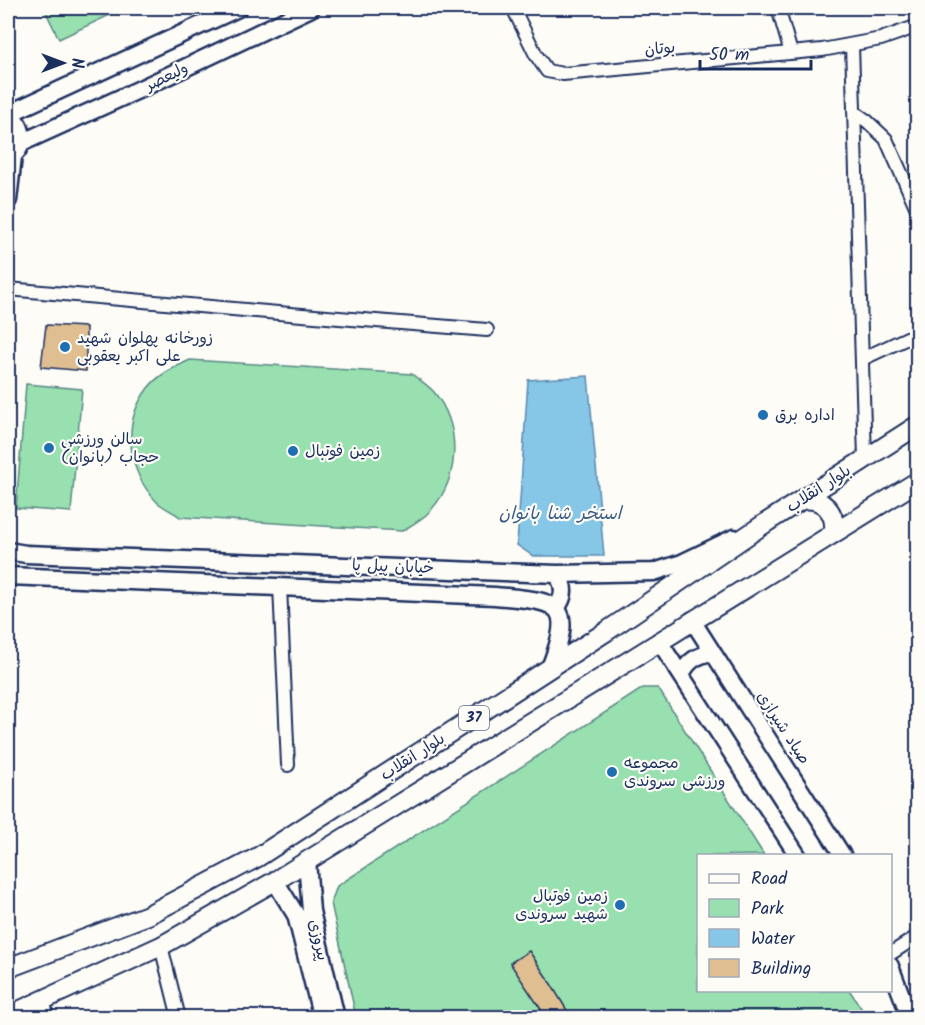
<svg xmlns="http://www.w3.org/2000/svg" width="925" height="1025" viewBox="0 0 925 1025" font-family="Kalam,'Playpen Sans Arabic',sans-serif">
	<rect width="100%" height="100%" fill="#fdfcf7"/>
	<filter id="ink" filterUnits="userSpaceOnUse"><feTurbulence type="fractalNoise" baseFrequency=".0167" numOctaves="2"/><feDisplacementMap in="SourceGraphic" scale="12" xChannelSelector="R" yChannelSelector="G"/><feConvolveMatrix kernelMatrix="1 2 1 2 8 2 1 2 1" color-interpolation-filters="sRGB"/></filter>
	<g filter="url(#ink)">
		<path fill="#98e0af" stroke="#5a8886" stroke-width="1.5" d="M44,8H109L112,14L59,39Z
			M190,360L412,374C419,380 428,385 434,392C463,428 460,483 426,515C419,521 410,526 402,531L180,517C173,512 164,508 157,502C127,471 121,423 148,388C159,374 175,367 190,360Z
			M26,384L82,389L71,512L16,508Z
			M643,688H658L764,855L698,856V990L850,991L867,1017H356L331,903L337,886Z"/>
		<path fill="#86c7e7" stroke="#5b8ab0" stroke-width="1.5" d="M588,376L604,556H533L517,545L528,380Z"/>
		<path fill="#dfbe92" stroke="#1b2f5e" stroke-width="1.5" d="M46,325L86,327V371L41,367Z
			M529,951L551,984L571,1017H546L510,963Z"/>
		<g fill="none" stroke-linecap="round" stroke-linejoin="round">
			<g stroke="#1b2f5e" stroke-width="16">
				<path id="minor" d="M513,8L536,55L547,71L563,74L822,50L881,39L918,26
					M778,8L791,53
					M852,45L865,458
					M854,112L867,121L886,139L918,211
					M8,289L290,314L487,330
					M862,359L918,333
					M280,586L288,765
					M161,946L179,1018
					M890,954L918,936
					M43,1000L48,1018"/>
			</g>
			<g stroke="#1b2f5e" stroke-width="20">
				<path id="tertiary" d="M692,620L843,856
					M659,641L798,856
					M681,675C689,660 696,656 713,652
					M890,965L910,1018"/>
			</g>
			<g stroke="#1b2f5e" stroke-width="21">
				<path id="secondary" d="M8,114L238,8
					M8,115C26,126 26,148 8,159
					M21,143L138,90L311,8
					M8,200L13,156
					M8,551L26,554L557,574L654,572L682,563L734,538
					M8,576L495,596C556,602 577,599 550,668
					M556,608C565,597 565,586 557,574
					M307,861L311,911L336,1018
					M275,881L296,915L322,1018"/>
			</g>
			<g stroke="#1b2f5e" stroke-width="22">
				<path id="primary" d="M802,500C823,497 836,512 834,532
					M8,968L148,915L258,857L607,631L767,522L918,425
					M8,1016L161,946L275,881L918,481"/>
			</g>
			<use href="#minor" stroke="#fdfcf7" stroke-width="12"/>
			<use href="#tertiary" stroke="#fdfcf7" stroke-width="15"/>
			<use href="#secondary" stroke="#fdfcf7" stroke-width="16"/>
			<use href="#primary" stroke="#fdfcf7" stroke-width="18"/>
		</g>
	</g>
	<g fill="#1f6fb2" stroke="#fdfcf7" stroke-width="2">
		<circle cx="65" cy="347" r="6"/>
		<circle cx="763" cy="415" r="6"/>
		<circle cx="49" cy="448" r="6"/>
		<circle cx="293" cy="451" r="6"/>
		<circle cx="612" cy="772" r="6"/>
		<circle cx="620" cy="905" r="6"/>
	</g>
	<g text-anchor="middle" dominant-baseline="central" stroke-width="4.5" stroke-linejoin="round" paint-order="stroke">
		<rect fill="#fdfcf7" stroke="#5f6c8c" stroke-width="1.5" x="459" y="706" width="30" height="24" rx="4.5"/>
		<g font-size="15" font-weight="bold" fill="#1b2f5e">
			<text x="474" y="718">37</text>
		</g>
		<g font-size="16" fill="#1b2f5e" stroke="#fdfcf7">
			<text transform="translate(660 49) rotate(-5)">بوتان</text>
			<text transform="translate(167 77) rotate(-26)">ولیعصر</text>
			<text transform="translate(819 489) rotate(-33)">بلوار انقلاب</text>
			<text transform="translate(393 567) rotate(2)">خیابان پیل پا</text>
			<text transform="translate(783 728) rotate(57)">صیاد شیرازی</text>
			<text transform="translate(413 757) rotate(-33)">بلوار انقلاب</text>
			<text transform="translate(318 940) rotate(77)">پیروزی</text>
		</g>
		<g font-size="16" fill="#1b2f5e" stroke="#fdfcf7" text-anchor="start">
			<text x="77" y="338">زورخانه پهلوان شهید<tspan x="77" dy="18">علی اکبر یعقوبی</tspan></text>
			<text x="775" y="415">اداره برق</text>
			<text x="61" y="439">سالن ورزشی<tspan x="61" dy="18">حجاب (بانوان)</tspan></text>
			<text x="305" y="451">زمین فوتبال</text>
			<text x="624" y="763">مجموعه<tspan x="624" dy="18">ورزشی سروندی</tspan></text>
			<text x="608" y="896" text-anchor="end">زمین فوتبال<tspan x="608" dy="18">شهید سروندی</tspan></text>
		</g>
		<g font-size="18" font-style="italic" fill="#3b5d87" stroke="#fdfcf7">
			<text x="560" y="514">استخر شنا بانوان</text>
		</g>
	</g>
	<rect width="925" height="1025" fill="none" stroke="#fdfcf7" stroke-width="30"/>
	<rect x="15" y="15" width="895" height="995" fill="none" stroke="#1b2f5e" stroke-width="2" filter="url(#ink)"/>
	<rect x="697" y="854" width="195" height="138" fill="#fdfcf7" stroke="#a3aaba" stroke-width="1.5"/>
	<rect x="709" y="874" width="30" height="9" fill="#fdfcf7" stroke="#a3aaba" stroke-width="1.5"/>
	<text x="751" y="884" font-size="18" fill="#1b2f5e">Road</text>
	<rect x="709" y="899" width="30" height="18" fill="#98e0af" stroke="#a3aaba" stroke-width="1.5"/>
	<text x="751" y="914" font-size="18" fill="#1b2f5e">Park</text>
	<rect x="709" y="929" width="30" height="18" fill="#86c7e7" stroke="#a3aaba" stroke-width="1.5"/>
	<text x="751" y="944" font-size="18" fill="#1b2f5e">Water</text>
	<rect x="709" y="959" width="30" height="18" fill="#dfbe92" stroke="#a3aaba" stroke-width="1.5"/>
	<text x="751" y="974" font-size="18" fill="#1b2f5e">Building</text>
	<g transform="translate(63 63) rotate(90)" stroke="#fdfcf7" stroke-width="4.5" paint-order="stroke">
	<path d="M0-4.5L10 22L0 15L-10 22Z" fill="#1b2f5e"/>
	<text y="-9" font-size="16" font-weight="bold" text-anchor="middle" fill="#1b2f5e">N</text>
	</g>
	<path d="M700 60v9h111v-9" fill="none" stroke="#1b2f5e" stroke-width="3"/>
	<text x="709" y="60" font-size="18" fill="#1b2f5e" stroke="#fdfcf7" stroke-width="4.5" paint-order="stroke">50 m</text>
</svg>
